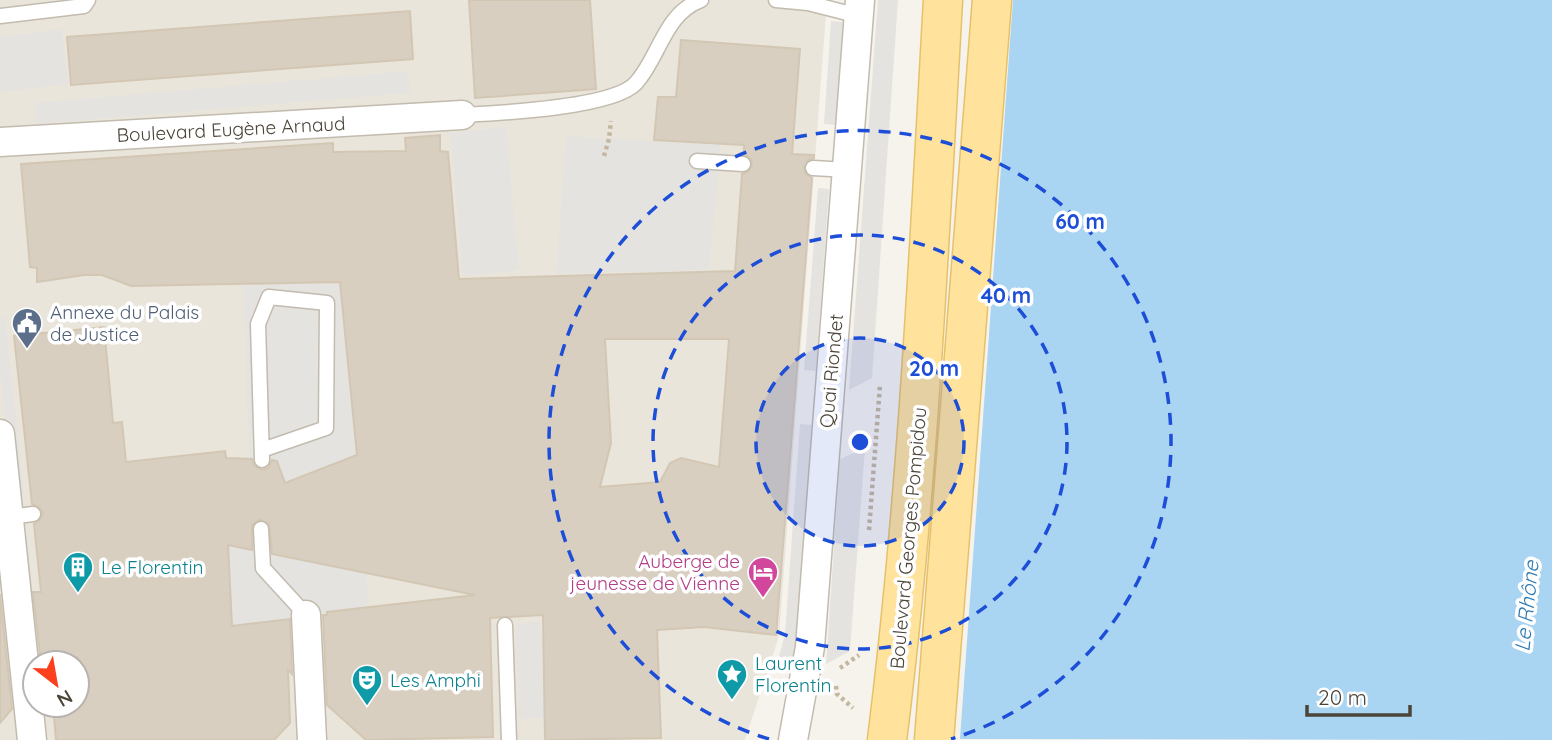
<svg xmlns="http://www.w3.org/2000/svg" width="1552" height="740" viewBox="0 0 1552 740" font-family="Quicksand,sans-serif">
	<rect width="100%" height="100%" fill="#f6f3ec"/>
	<path fill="#eae5da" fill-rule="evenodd" d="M0,0H827L779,636L745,740H0ZM35,663H77V705H35Z"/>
	<path fill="#e5e3e0" d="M878,0H898L872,378L849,390Z
		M831,21L844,22L836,125L824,124Z
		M62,29L68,84L0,92V37Z
		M408,71L410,93L37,124L35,103Z
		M506,127L519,270L463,276L450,133Z
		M566,136L721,145L709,270L556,274Z
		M818,188L829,189L816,371L804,370Z
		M340,282L357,455L285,483L277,461L249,459L243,284Z
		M5,317L24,494L13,495L0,371V318Z
		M800,424L812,425L797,637L791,668L777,665L785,634Z
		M865,448L850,651L826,664L840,459Z
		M277,529L279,556L366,573L369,607L232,626L227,532Z
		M27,533L40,663H35L17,534Z
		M541,622L544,718L519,719L516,623Z"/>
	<path fill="#a9d4f2" d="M1013,0H1552V740L960,739Z"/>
	<path fill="#d8cfc1" stroke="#d3c7b4" stroke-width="2" fill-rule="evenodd" d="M469,0H590L596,89L475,98Z
		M410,11L413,59L71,85L67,37Z
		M681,40L800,49L792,154L814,155V158L808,160L804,167L805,173L812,178L776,635L704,627L657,630L661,738L545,740L543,615L490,618L493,737L366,740L327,705L323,615H327V612L475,595L272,554L269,524L260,520L252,525V550L228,545L232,626L290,619L292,674L288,670L290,723L274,740H56L53,705H77V663H41L33,592H41L34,524L39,521L43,513L40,508L32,504L14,336L104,327L113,423L122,422L126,462L225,451L226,458L252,459L254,466L262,470L268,468L272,460L277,461L285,483L357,455L340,282L131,286L102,275H84L37,282V268L30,267L21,164L333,143V152L406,151L405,138L440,135V151L448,152L459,279L735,271L742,174L748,172L752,165L751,159L744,154V145L654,140L658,97H676ZM605,339H729L719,467L681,458L670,463L660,482L600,487L611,443Z
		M0,594L12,709L0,723Z"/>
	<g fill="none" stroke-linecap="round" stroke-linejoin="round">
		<g stroke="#c2bbae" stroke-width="17">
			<path id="service" d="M776,0L808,3L859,16
				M0,16L84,6L88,0
				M462,115C499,113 613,108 636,83C660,56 664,14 701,0
				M697,161L743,164
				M813,168L848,170
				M262,460L258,324L269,297L327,303L326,428L262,450
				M9,517L33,514
				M261,529L263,568L306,615
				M505,625L509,740"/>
		</g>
		<g stroke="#c2bbae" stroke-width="31">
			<path id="minor" d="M0,142L462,115
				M0,434L32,740
				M306,615L312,740
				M793,740L810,647L860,0"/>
		</g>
		<g stroke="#e6c16a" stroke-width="41">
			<path id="primary" d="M887,740C918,494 929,247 943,0
				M934,740L992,0"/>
		</g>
		<path stroke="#c4b79f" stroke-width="4.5" stroke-dasharray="3.5 3.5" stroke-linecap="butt" d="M604,156L609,139L611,121
			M869,530L880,385
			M840,668L859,655
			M836,686L837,694L853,708"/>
		<use href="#service" stroke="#fff" stroke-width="14"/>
		<use href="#minor" stroke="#fff" stroke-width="28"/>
		<use href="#primary" stroke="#ffe39c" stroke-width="38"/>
	</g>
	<circle cx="860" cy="442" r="104" fill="#1d4ed8" fill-opacity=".12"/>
	<g fill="none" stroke="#1d4ed8" stroke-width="3.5" stroke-dasharray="12 9">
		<circle cx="860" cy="442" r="104"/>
		<circle cx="860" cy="442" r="207"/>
		<path d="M769 739A311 311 0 1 1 951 739"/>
	</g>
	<defs>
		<g id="civic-pin" transform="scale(1.575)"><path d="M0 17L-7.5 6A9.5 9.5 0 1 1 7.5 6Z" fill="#5c6f8a" stroke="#fff"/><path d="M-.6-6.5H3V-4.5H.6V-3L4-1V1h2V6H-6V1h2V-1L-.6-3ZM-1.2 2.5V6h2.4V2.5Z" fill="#fff"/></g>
		<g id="building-pin" transform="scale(1.575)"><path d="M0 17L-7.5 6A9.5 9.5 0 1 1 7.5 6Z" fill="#0f9aa8" stroke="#fff"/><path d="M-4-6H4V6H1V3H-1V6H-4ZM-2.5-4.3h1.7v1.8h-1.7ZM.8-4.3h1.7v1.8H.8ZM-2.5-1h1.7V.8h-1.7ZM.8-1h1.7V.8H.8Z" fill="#fff"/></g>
		<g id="hotel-pin" transform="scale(1.575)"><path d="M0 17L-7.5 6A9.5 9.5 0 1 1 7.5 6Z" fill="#d1479c" stroke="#fff"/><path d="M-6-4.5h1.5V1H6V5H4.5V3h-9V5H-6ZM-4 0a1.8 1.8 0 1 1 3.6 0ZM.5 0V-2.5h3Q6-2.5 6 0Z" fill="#fff"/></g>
		<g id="sight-pin" transform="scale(1.575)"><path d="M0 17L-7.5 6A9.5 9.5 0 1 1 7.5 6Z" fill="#0f9aa8" stroke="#fff"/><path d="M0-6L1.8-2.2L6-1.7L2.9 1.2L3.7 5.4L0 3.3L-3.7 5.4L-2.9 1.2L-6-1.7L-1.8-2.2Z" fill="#fff"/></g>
		<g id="theatre-pin" transform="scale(1.575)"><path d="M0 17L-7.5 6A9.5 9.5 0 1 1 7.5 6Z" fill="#0f9aa8" stroke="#fff"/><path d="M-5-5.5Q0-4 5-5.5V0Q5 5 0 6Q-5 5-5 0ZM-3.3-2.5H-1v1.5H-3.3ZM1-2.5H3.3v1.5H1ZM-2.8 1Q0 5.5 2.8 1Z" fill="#fff"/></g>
	</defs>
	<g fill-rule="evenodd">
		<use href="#civic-pin" x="27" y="323"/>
		<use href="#building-pin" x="78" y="567"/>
		<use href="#hotel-pin" x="763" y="572"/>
		<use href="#sight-pin" x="732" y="674"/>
		<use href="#theatre-pin" x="367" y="680"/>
	</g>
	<g text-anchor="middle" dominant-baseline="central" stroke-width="7" stroke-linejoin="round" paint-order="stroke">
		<g font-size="19" fill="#4b4439" stroke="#fff">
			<text transform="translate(231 129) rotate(-3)">Boulevard Eugène Arnaud</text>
			<text transform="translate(831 371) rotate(-85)">Quai Riondet</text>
			<text transform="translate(908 538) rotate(-85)">Boulevard Georges Pompidou</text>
		</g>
		<g font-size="19" fill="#4e5e75" stroke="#fff" text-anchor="start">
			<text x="50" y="312">Annexe du Palais<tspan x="50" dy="22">de Justice</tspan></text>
		</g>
		<g font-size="19" fill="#b23c85" stroke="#fff" text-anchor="end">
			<text x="740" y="561">Auberge de<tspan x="740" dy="22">jeunesse de Vienne</tspan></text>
		</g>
		<g font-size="19" fill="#0d838f" stroke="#fff" text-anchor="start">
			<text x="101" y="567">Le Florentin</text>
			<text x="755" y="663">Laurent<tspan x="755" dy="22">Florentin</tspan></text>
			<text x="390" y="680">Les Amphi</text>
		</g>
		<g font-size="21" font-style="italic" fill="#2e7ab2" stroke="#fff">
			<text transform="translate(1526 606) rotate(-84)">Le Rhône</text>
		</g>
	</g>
	<circle cx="860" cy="442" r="10" fill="#1d4ed8" stroke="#fff" stroke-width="3.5"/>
	<g font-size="21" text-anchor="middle" font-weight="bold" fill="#1d4ed8" stroke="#fff" stroke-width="7" stroke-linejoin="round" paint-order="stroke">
		<text x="1080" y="229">60 m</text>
		<text x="1006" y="303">40 m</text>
		<text x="934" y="376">20 m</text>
	</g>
	<g transform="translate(56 684) rotate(149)"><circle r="33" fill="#ffffff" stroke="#b7b4b0" stroke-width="2"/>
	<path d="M0-5L12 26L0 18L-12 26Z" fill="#fc3f1d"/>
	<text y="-10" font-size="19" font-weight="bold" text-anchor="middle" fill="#4b4439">N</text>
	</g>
	<path d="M1307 705v10h103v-10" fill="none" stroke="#4b4439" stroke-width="3.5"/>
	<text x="1318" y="705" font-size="21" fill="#4b4439" stroke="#ffffff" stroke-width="5" paint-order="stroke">20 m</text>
</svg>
